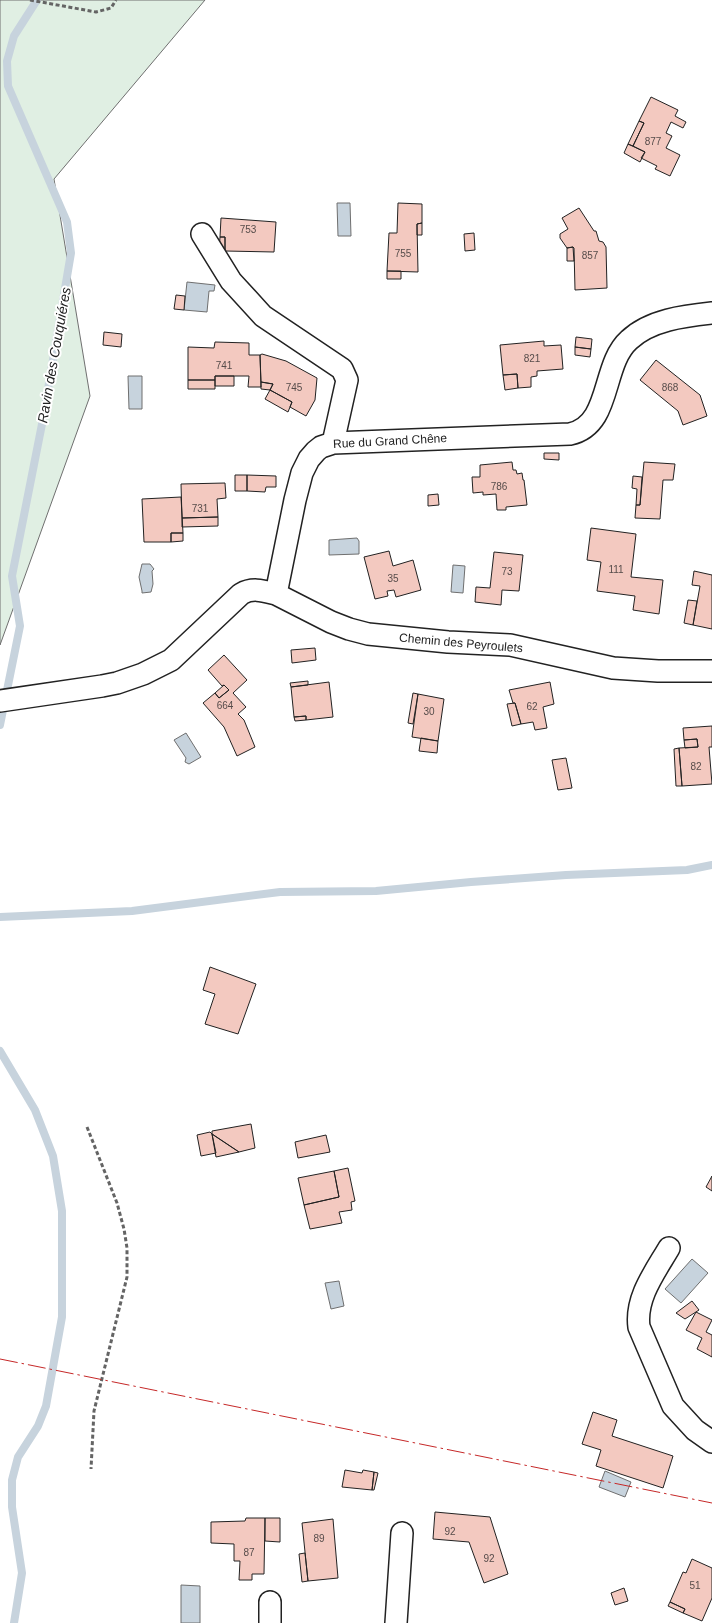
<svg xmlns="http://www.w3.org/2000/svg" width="712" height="1623" viewBox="0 0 712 1623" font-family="Arial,sans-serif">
	<rect width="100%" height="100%" fill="#fff"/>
	<path fill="#e0efe3" stroke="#6f6f6f" d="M0,0H205L54,179L90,396L0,645Z"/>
	<path fill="#c7d3dd" stroke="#6f6f6f" d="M337,203H350L351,236H338Z
		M187,282L215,285L214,291H209L207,312L184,310Z
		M128,376H142V409H129Z
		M357,538L359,541V554L329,555V540Z
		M142,564H150L154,569L152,571L153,584L151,592L142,593V591L139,577Z
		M453,565L465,566L463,593L451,592Z
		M186,733L201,757L189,764L185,762L186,758L174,740Z
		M692,1259L708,1273L681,1303L665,1289Z
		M339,1281L344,1306L331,1309L325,1283Z
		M605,1471L631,1482L625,1497L599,1487Z
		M181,1585L200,1586V1623H181Z"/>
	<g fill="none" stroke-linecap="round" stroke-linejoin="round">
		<path stroke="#c7d3dd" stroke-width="8" d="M0,725L20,626L12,576L43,419L71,253L67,222L8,86L7,61L14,36L37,0
			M0,917L132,911L280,892L376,891L471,882L566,875L687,870L712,865
			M0,1051L35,1110L53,1156L62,1211V1317L46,1406L38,1426L18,1457L12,1480V1507L22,1573L14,1623"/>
	</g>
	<path fill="#f3c9c0" stroke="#222" d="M651,97L678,110L675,116L686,122L683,128L671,122L666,133L672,136L666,148L680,155L670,176L655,169L657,166L641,158L645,152L633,146L644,123L639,121Z
		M639,121L644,123L633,146L628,144Z
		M628,144L645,152L640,162L624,153Z
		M398,203L422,204V223L417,224L418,272L387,271L389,233H397Z
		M579,208L594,231H596L599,241L603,242L606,247L607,288L575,290L574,248L573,247L567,248L560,238V234L568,229L562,218Z
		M221,218L276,222L274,252L225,251V237H220Z
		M422,223V235H417V224Z
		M474,233L475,250L465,251L464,234Z
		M220,237H225V251H219Z
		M573,247L574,261H567V248Z
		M387,271H401V279H387Z
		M176,295L185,296L184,310L174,309Z
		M104,332L122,334L121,347L103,345Z
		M576,337L592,339L591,349L575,347Z
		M544,341V346L561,345L563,369L537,371V376L531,377V387L518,388L517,374L503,375L500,345Z
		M215,342L249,343V355H260L261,387H248L249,376H215V380H188V347L214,348Z
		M575,347L591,349L590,357L575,355Z
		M262,354L286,361L317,378L315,400L306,416L290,407L292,402L270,390L273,384L261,382L260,355Z
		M656,360L700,395L707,416L683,425L678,411L640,380Z
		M517,374L518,388L505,390L503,375Z
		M215,376H234V386H215Z
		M188,380H215V389H188Z
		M261,382L273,384L270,390L261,389Z
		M270,390L292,402L288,412L265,399Z
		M544,453H559V460L544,459Z
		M512,462L513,470H516L517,474L522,473L523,480H524L527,505L506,507V510H497L496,494L483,495V492L473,493L472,477H480V465Z
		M644,462L675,464L673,480H663L660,519L635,518L636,505H640Z
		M235,475H247V491H235Z
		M247,475L276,476V487H266L265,492L247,491Z
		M633,476L642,477L640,505H636L637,489L632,488Z
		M225,483L226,498L217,499L218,517L182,518L181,484Z
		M438,494L439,505L428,506V495Z
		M181,497L183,533H171V542H144L142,499Z
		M218,517V526L182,527V518Z
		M591,528L636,534L631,577L663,580L659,614L633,610L635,596L597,591L601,562L587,560Z
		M171,533H183V541L171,542Z
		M389,551L393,566L413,560L421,590L396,597L394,590L387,591L388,596L375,599L364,557Z
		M494,552L523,555L519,591L502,590L501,605L475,602L476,587L490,588Z
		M694,571L712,575V629L693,625L700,586L692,585Z
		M688,600L697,601L693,625L684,623Z
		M315,648L316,660L292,663L291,650Z
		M224,655L247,680L233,693L246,707L238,714L244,720L255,747L237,756L224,727L203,703L215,693L219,698L229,690L224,685L222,686L208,670Z
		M308,681V685L291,687L290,683Z
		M329,682L333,717L306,720V716L294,717L291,687Z
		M550,682L554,704L543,707L547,728L535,730L533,722L521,724L515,703H513L509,690Z
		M224,685L229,690L219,698L215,693Z
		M413,693L418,694L413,724L408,723Z
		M418,694L444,699L438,741L412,737Z
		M515,703L521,724L512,726L507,704Z
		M306,716V720L295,721L294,717Z
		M712,726V747H709L712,784L682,786L679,748L698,747L697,739L684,740L683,728Z
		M421,738L438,741L437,753L419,751Z
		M697,739L698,747L685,748L684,740Z
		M679,748L682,786H676L674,749Z
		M566,758L572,788L558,790L552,760Z
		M210,967L256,984L238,1034L205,1024L215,994L203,990Z
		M251,1124L255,1148L239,1152L212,1134V1131Z
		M210,1132L212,1134L216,1153L201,1156L197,1135Z
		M212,1134L239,1152L216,1157Z
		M326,1135L330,1152L298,1158L295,1142Z
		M348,1168L355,1201L351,1202L352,1210L339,1212L342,1223L310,1229L304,1205L339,1197L334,1171Z
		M334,1171L339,1197L304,1205L298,1178Z
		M712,1176V1191L706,1187Z
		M692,1301L699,1310L685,1319L676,1313Z
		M696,1312L712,1320L706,1332L712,1335V1357L697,1349L702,1338L686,1330Z
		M593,1412L617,1420L612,1436L673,1456L663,1488L596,1466L601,1450L582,1444Z
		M345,1470L362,1473L363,1470L374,1472L372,1490L342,1487Z
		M374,1472L378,1473L374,1490H372Z
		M435,1512L490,1517L508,1574L484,1583L469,1542L433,1539Z
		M246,1518H265L264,1574H252V1580H239L240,1561H234V1544L211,1543V1522L245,1521Z
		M265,1518H280V1542L265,1541Z
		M333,1519L338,1578L308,1581L302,1523Z
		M305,1553L308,1581L302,1582L299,1554Z
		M692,1559L712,1568V1598L702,1621L683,1613L685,1609L670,1602L683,1572L686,1573Z
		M624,1588L628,1601L615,1605L611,1593Z
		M670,1602L685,1609L683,1613L668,1606Z"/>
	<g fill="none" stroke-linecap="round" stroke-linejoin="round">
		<g stroke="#222" stroke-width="24">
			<path id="minor" d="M202,234L231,281L263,316L342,369L347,380L333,443
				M276,594L331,622L349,629L368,634L448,642L510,645L613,668L658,671H712
				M0,701L102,686L117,683L143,674L171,660L241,594C253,587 264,591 276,594L295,500L302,473L309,459L316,451L321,447L333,443L570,434C612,425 601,365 629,340C650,320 684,316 712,313
				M669,1248C655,1272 635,1298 639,1327L673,1406L695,1430L712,1442
				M270,1602V1623
				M396,1623L402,1533"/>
		</g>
		<path stroke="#646464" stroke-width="3" stroke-dasharray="4 2.5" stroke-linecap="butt" d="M30,0L96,12L111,8L116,0
			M87,1127L117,1203L124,1229L127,1248V1277L94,1411L91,1469"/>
		<use href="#minor" stroke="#fff" stroke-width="21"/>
		<path stroke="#c62828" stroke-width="1" stroke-dasharray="18 4 2.5 4" stroke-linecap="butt" d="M0,1359L712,1503"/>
	</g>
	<g text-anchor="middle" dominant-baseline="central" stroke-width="4" stroke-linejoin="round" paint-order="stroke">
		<g font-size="10" fill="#564c4a">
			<text x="653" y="141">877</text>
			<text x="248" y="229">753</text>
			<text x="403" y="253">755</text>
			<text x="590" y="255">857</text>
			<text x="532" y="358">821</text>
			<text x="224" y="365">741</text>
			<text x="294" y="387">745</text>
			<text x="670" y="387">868</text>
			<text x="499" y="486">786</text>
			<text x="200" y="508">731</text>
			<text x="616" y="569">111</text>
			<text x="507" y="571">73</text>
			<text x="393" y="578">35</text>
			<text x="225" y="705">664</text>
			<text x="532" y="706">62</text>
			<text x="429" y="711">30</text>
			<text x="696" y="766">82</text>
			<text x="450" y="1531">92</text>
			<text x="319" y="1538">89</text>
			<text x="249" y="1552">87</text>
			<text x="489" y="1558">92</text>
			<text x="695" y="1585">51</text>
		</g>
		<g font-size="12" fill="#222" stroke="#fff">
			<text transform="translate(390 441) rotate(-3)">Rue du Grand Chêne</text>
			<text transform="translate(461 643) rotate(5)">Chemin des Peyroulets</text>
		</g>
		<g font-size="14" font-style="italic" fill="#222" stroke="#fff">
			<text transform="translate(54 355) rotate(-80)">Ravin des Couquiéres</text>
		</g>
	</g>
</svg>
